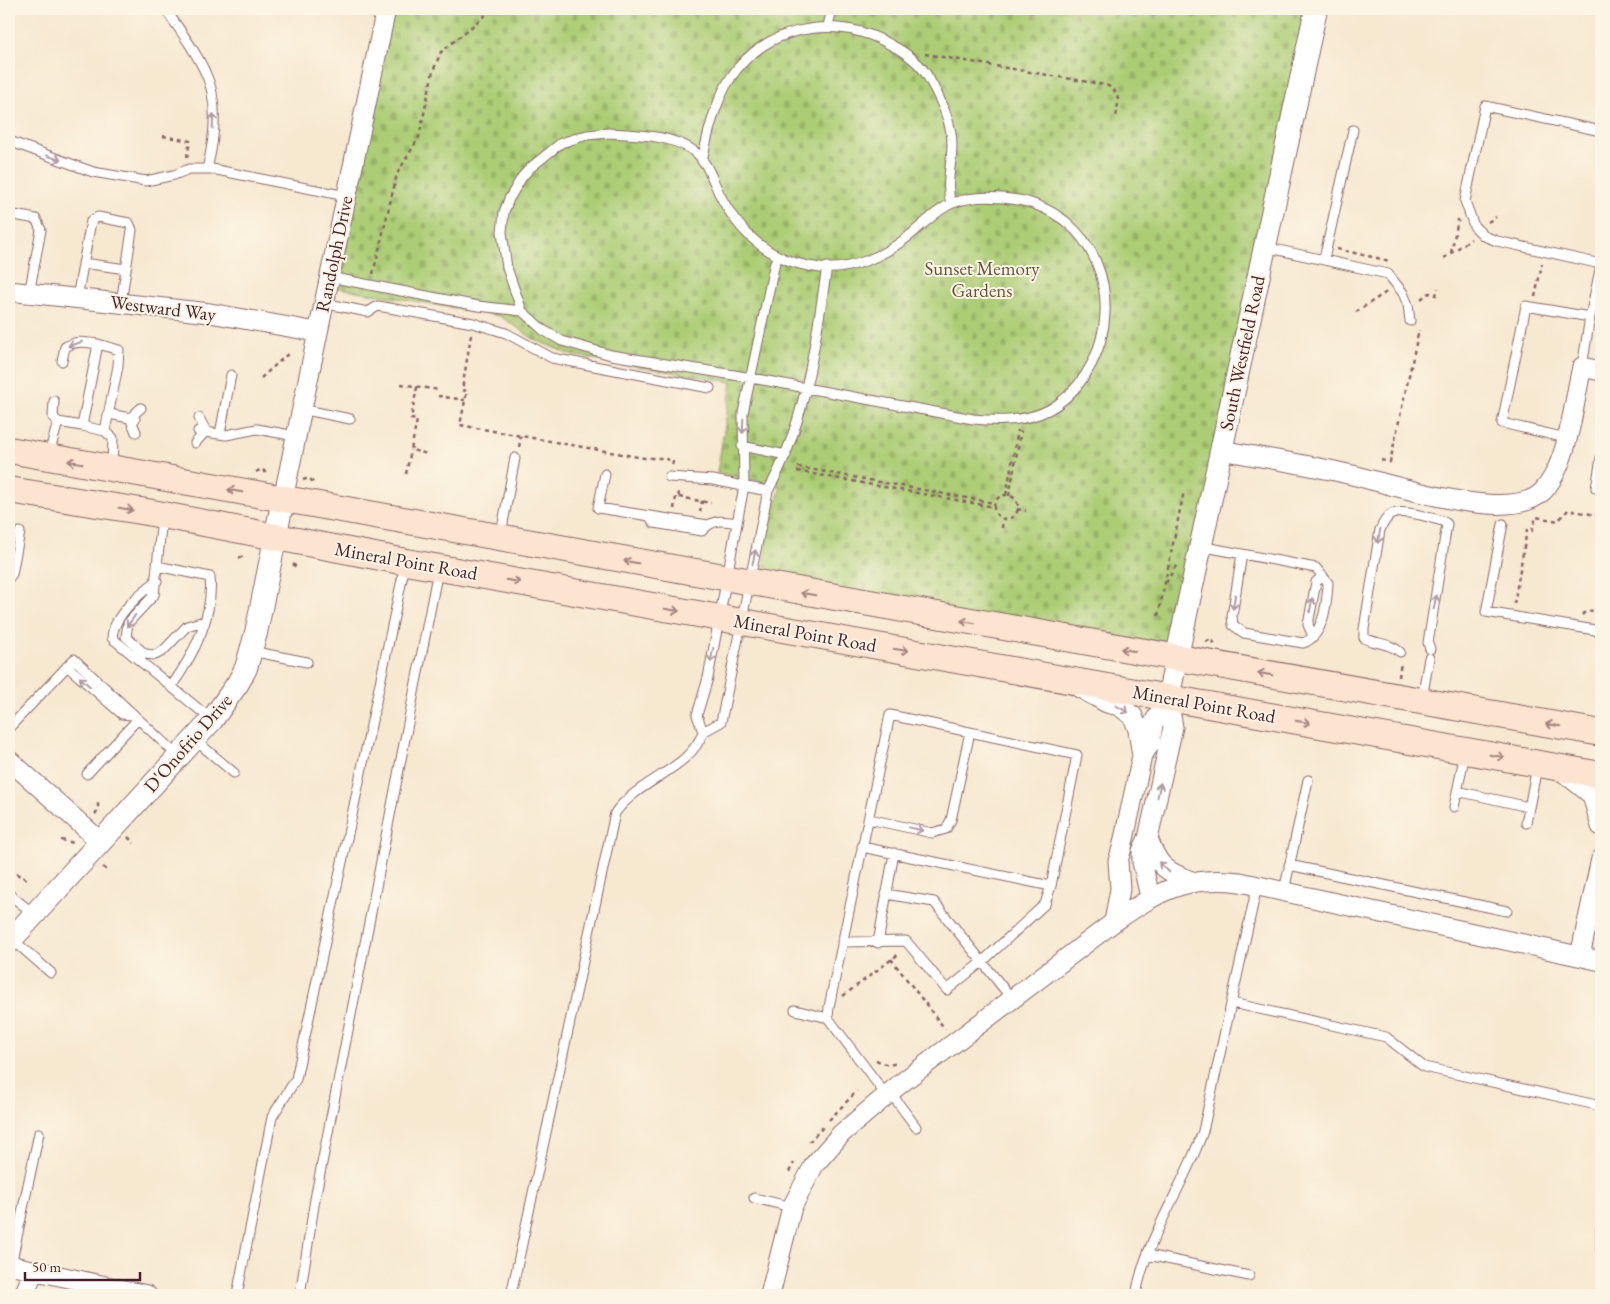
<svg xmlns="http://www.w3.org/2000/svg" width="1610" height="1304" viewBox="0 0 1610 1304" font-family="'EB Garamond',serif">
	<defs>
		<pattern id="cemetery-stones" width="16" height="16" patternUnits="userSpaceOnUse" patternTransform="scale(1.25)"><rect width="16" height="16" fill="#accd75"/><path d="M2 7V4a2 2 0 0 1 4 0v3zM10 15v-3a2 2 0 0 1 4 0v3z" fill="#96b065"/></pattern>
	</defs>
	<rect width="100%" height="100%" fill="#fcf5e5"/>
	<filter id="ink" filterUnits="userSpaceOnUse"><feTurbulence type="fractalNoise" baseFrequency=".02" numOctaves="2"/><feDisplacementMap in="SourceGraphic" scale="10" xChannelSelector="R" yChannelSelector="G"/><feConvolveMatrix kernelMatrix="1 2 1 2 8 2 1 2 1" color-interpolation-filters="sRGB"/></filter>
	<filter id="wash" filterUnits="userSpaceOnUse"><feTurbulence type="fractalNoise" baseFrequency=".0096" numOctaves="4" result="noise"/><feDisplacementMap in="SourceGraphic" scale="20" xChannelSelector="R" yChannelSelector="G"/><feGaussianBlur stdDeviation="1.12" result="paint"/><feColorMatrix in="noise" values="0 0 0 0 0 0 0 0 0 0 0 0 0 0 0 0 0 1.4 0 .05"/><feComposite in="paint" operator="in"/></filter>
	<g filter="url(#wash)">
		<rect width="100%" height="100%" fill="#f7e8d0"/>
		<path fill="url(#cemetery-stones)" stroke="#7b7650" d="M386,9H1306L1176,659L764,586L766,540L781,486L717,473L732,382L571,355L534,339L500,316L327,286Z"/>
	</g>
	<g filter="url(#ink)">
		<g fill="none" stroke-linecap="round" stroke-linejoin="round">
			<g stroke="#876565" stroke-width="11">
				<path id="service" d="M165,9C181,31 207,66 212,93C217,117 213,145 207,169
					M828,26L832,9
					M1601,131L1485,106L1465,201L1474,226L1484,236L1497,241L1601,264
					M609,133C637,135 669,134 694,151C706,160 712,178 718,191C739,235 771,262 820,268C852,271 885,255 909,236C923,225 936,210 953,203C971,196 991,196 1011,199C1030,201 1049,209 1065,221C1123,267 1116,361 1058,404C1034,422 1001,422 973,419L752,378L611,355L562,341L543,330L522,311L507,268L502,232L504,212L509,199L522,177L530,168L561,143L587,135Z
					M9,141L93,172L146,181L174,175L189,169H212L346,196
					M702,161C708,132 717,93 737,69C775,23 841,16 891,45C905,52 920,63 928,77C939,96 952,121 952,144C952,166 945,183 951,204
					M9,214L36,219L41,230L29,294
					M1265,247L1388,274L1403,293L1408,305L1410,321
					M1324,259L1353,130
					M83,263L126,269
					M329,277L478,306L522,311
					M77,298L91,221L98,217L129,223L132,230L121,303
					M323,303L368,312L378,306L473,323L506,333L552,358L710,388
					M62,361L65,347C76,340 85,342 98,344
					M1582,367L1590,317
					M54,401L53,417L58,422
					M301,409L350,419
					M109,414L130,418L141,408
					M199,418L206,431
					M135,419L130,418L136,432
					M105,431L113,438L112,467
					M198,431L226,435L257,429L296,436
					M220,434L231,375
					M1566,438L1502,423L1526,306L1590,317L1601,265
					M195,443L206,431
					M742,446L786,455
					M49,454L58,422L82,426L98,344L119,350L118,366L105,431L82,426
					M1601,458L1596,488L1601,490
					M605,474L598,508L708,525
					M669,477L713,480L768,491
					M649,516L654,523L702,531C713,519 721,520 737,523
					M162,518L154,595L128,623L126,637L145,654L155,655L163,651L187,626L204,621
					M1503,524L1486,612L1595,630
					M501,534L515,458
					M1200,546L1316,568L1328,583C1327,603 1324,636 1303,643L1244,633L1233,625L1232,616L1242,554
					M157,566L210,577C214,616 193,656 171,687
					M9,578L12,574L20,532
					M157,581C140,593 113,616 112,638L212,720
					M1601,627L1595,630L1601,633
					M1313,636L1308,625L1316,582L1323,576
					M251,651L307,662
					M1400,652C1390,643 1376,644 1364,638V629L1380,530C1383,524 1386,517 1392,514C1405,509 1430,518 1443,521L1447,524L1428,643L1430,649
					M67,666L122,714L132,715
					M1422,699L1429,658
					M9,728L74,659L178,756
					M703,732L721,722L768,491C806,423 815,344 827,267
					M194,739L234,773
					M87,774L137,720
					M1457,791L1529,807
					M1454,807L1465,753
					M869,819L932,833L946,829L951,820L970,732
					M1526,823L1537,767
					M862,847L1051,886
					M1289,865L1507,911
					M1284,891L1308,780
					M9,894L34,914
					M886,894L934,902L1012,999
					M12,939L51,973
					M842,942L906,941L947,990L983,961L1045,904L1051,886L1077,755L890,715L829,1007L828,1018L886,1095
					M878,943L894,853
					M1232,1003L1386,1037L1424,1067L1601,1106
					M795,1010L828,1018
					M890,1092L916,1127
					M754,1198L792,1207
					M1601,1229V1250
					M1148,1255L1249,1276
					M11,1265L39,1133
					M237,1295L272,1117L296,1079L405,565
					M300,1295L315,1199L438,570
					M511,1295L615,813C638,780 691,769 703,732L697,715L708,678L744,486L743,413L775,262L779,257
					M1136,1295C1146,1237 1184,1187 1203,1131L1257,886"/>
			</g>
			<g stroke="#876565" stroke-width="21">
				<path id="minor" d="M9,291L210,313L317,332
					M1221,450C1263,458 1306,464 1348,474C1388,483 1510,525 1542,492C1569,464 1573,404 1582,367L1601,371
					M283,499L386,9
					M1078,687L1107,703L1119,706L1133,716L1138,730L1142,756
					M9,760L101,842
					M1561,770L1592,795L1601,826
					M1148,838C1158,867 1166,872 1194,882
					M1150,897L1142,862V851L1148,838L1173,727L1168,698
					M1114,922L1120,889L1118,861L1122,848L1142,756L1150,744L1153,724L1168,698
					M1580,956L1601,859
					M9,1265L147,1295
					M24,1295L34,1270
					M770,1295L792,1207L814,1165L841,1134L900,1084L1114,922C1158,892 1184,875 1240,882L1601,961"/>
			</g>
			<g stroke="#876565" stroke-width="24">
				<path id="tertiary" d="M1168,698L1316,9
					M9,942L212,720L238,683L246,668L256,633L283,499"/>
			</g>
			<g stroke="#876565" stroke-width="28">
				<path id="secondary" d="M9,450L1601,733
					M9,490L147,512L406,562L1601,775"/>
			</g>
			<path stroke="#876565" stroke-width="2.5" stroke-dasharray="4 4" stroke-linecap="butt" d="M925,54L1106,85C1122,92 1118,103 1116,118
				M163,136L190,141L187,157
				M1488,222L1496,217
				M1337,249L1390,261
				M1451,253L1458,220L1459,222
				M1444,258L1471,239
				M373,274L397,174L419,137L433,71L441,52L493,9
				M1535,297L1542,264
				M1421,299L1429,293L1436,295L1438,288
				M1356,312L1388,291
				M471,335L462,390L467,391L460,425L644,458H663L673,461L672,467
				M261,378L289,353
				M401,384L439,390
				M417,387L411,419L417,420L411,450L428,454
				M438,396L465,400
				M519,447L521,436
				M1381,460L1390,462L1419,330
				M798,467L994,503
				M797,471L994,507
				M256,472L262,469L266,473
				M406,474L411,450
				M303,480L309,478L314,483
				M1006,495L1018,430
				M994 507a12 12 0 1 1 24 0a12 12 0 1 1-24 0Z
				M1009,496L1021,431
				M679,497L711,503
				M674,509L676,497H679L678,489
				M1017,509L1026,511
				M700,512L702,501
				M1002,528L1003,518
				M239,558L246,555
				M293,564L298,569
				M1166,583L1177,564
				M1514,604L1527,530L1532,531L1536,517L1558,521L1568,510L1601,516
				M1582,615L1585,612L1601,609
				M1158,616L1184,491
				M1206,642L1211,639L1215,644
				M1399,677L1401,662
				M95,814L98,811V800
				M128,837L134,843
				M61,840L74,843
				M103,867L108,871
				M9,870L30,881
				M891,959L945,1029
				M843,996L900,953
				M876,1060L888,1065L898,1063
				M829,1120L857,1091
				M809,1142L824,1126
				M789,1172L794,1163
				M1598,1173L1601,1175"/>
			<use href="#service" stroke="#fff" stroke-width="9"/>
			<use href="#minor" stroke="#fff" stroke-width="19"/>
			<use href="#tertiary" stroke="#fff" stroke-width="22"/>
			<use href="#secondary" stroke="#fde4d1" stroke-width="26"/>
		</g>
		<defs><path id="oneway-shaft" d="M-6 0H5M1.5-3L5.5 0L1.5 3" fill="none" stroke-width="1.6" stroke-linecap="round" stroke-linejoin="round" transform="scale(1.25)"/></defs>
		<g stroke="#ae9aa0">
			<use href="#oneway-shaft" transform="translate(213 121) rotate(-87)"/>
			<use href="#oneway-shaft" transform="translate(54 158) rotate(20)"/>
			<use href="#oneway-shaft" transform="translate(75 344) rotate(163)"/>
			<use href="#oneway-shaft" transform="translate(743 426) rotate(92)"/>
			<use href="#oneway-shaft" transform="translate(1379 536) rotate(101)"/>
			<use href="#oneway-shaft" transform="translate(754 557) rotate(-78)"/>
			<use href="#oneway-shaft" transform="translate(1234 602) rotate(99)"/>
			<use href="#oneway-shaft" transform="translate(1435 602) rotate(-80)"/>
			<use href="#oneway-shaft" transform="translate(1311 605) rotate(-80)"/>
			<use href="#oneway-shaft" transform="translate(131 621) rotate(126)"/>
			<use href="#oneway-shaft" transform="translate(712 655) rotate(101)"/>
			<use href="#oneway-shaft" transform="translate(85 682) rotate(-139)"/>
			<use href="#oneway-shaft" transform="translate(1122 709) rotate(28)"/>
			<use href="#oneway-shaft" transform="translate(1159 790) rotate(-78)"/>
			<use href="#oneway-shaft" transform="translate(916 829) rotate(12)"/>
			<use href="#oneway-shaft" transform="translate(1164 867) rotate(-136)"/>
		</g>
		<g stroke="#a4827e">
			<use href="#oneway-shaft" transform="translate(75 462) rotate(-170)"/>
			<use href="#oneway-shaft" transform="translate(235 491) rotate(-170)"/>
			<use href="#oneway-shaft" transform="translate(126 509) rotate(9)"/>
			<use href="#oneway-shaft" transform="translate(631 562) rotate(-170)"/>
			<use href="#oneway-shaft" transform="translate(513 581) rotate(10)"/>
			<use href="#oneway-shaft" transform="translate(808 594) rotate(-170)"/>
			<use href="#oneway-shaft" transform="translate(672 610) rotate(10)"/>
			<use href="#oneway-shaft" transform="translate(968 622) rotate(-170)"/>
			<use href="#oneway-shaft" transform="translate(901 650) rotate(10)"/>
			<use href="#oneway-shaft" transform="translate(1128 650) rotate(-170)"/>
			<use href="#oneway-shaft" transform="translate(1265 674) rotate(-170)"/>
			<use href="#oneway-shaft" transform="translate(1303 722) rotate(10)"/>
			<use href="#oneway-shaft" transform="translate(1553 725) rotate(-170)"/>
			<use href="#oneway-shaft" transform="translate(1497 756) rotate(10)"/>
		</g>
	</g>
	<g text-anchor="middle" dominant-baseline="central" stroke-width="4" stroke-linejoin="round" paint-order="stroke">
		<g font-size="19" fill="#4a1f2b" stroke="#fcf5e5">
			<text transform="translate(334 254) rotate(-78)">Randolph Drive</text>
			<text transform="translate(163 308) rotate(7)">Westward Way</text>
			<text transform="translate(1242 353) rotate(-78)">South Westfield Road</text>
			<text transform="translate(406 561) rotate(10)">Mineral Point Road</text>
			<text transform="translate(805 633) rotate(10)">Mineral Point Road</text>
			<text transform="translate(1204 704) rotate(10)">Mineral Point Road</text>
			<text transform="translate(188 743) rotate(-49)">D'Onofrio Drive</text>
		</g>
		<g font-size="19" fill="#675341" stroke="#fcf5e5">
			<text x="982" y="268">Sunset Memory<tspan x="982" dy="22">Gardens</tspan></text>
		</g>
	</g>
	<rect width="1610" height="1304" fill="none" stroke="#fcf5e5" stroke-width="30"/>
	<path d="M25 1272v8h115v-8" fill="none" stroke="#4a1f2b" stroke-width="2.5"/>
	<text x="32" y="1272" font-size="15" fill="#4a1f2b" stroke="#fcf5e5" stroke-width="4" paint-order="stroke">50 m</text>
</svg>
